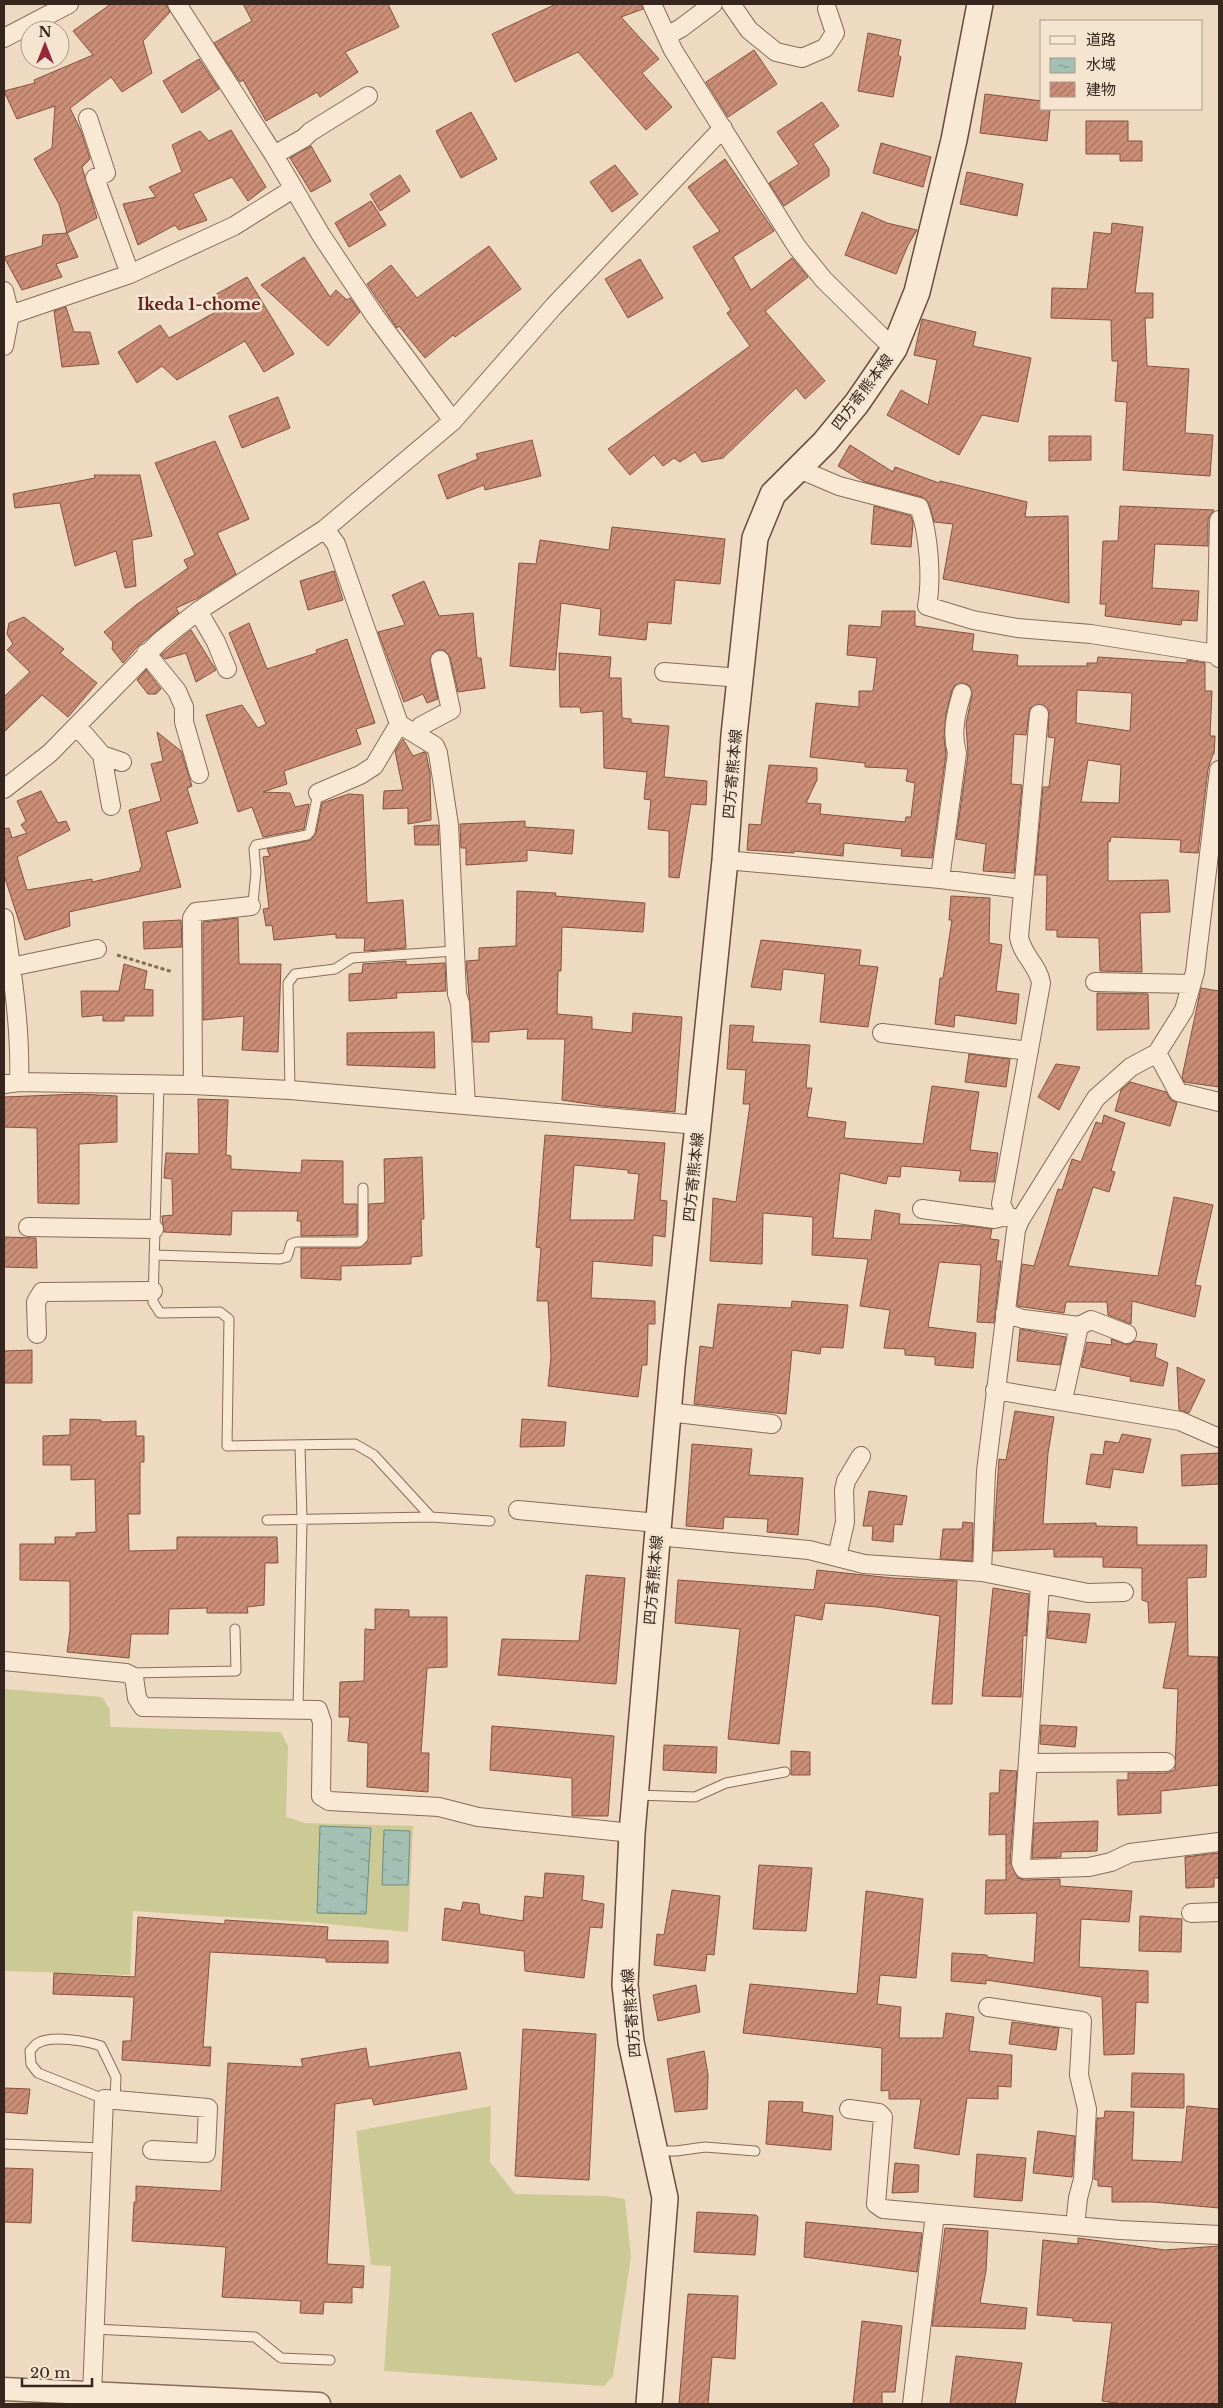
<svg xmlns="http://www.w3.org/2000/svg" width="1223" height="2408" viewBox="0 0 1223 2408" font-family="'Libre Baskerville','Noto Sans JP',serif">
	<defs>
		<pattern id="water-ripples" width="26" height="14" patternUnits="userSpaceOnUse" patternTransform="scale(1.25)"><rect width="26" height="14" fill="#a4c0b4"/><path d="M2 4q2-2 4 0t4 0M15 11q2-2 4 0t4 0" fill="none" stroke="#869c92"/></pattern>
		<pattern id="building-hatch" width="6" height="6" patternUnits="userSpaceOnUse" patternTransform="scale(1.25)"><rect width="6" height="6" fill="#cc8e77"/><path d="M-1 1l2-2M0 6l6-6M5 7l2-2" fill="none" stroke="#a67461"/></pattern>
	</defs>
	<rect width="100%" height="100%" fill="#eedac1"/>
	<path fill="#cbca95" d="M4,1689L102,1697L110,1710V1727L281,1732L288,1746L286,1817L305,1823L413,1826L408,1932L310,1922L133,1911L130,1975L4,1971Z
		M491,2106L490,2162L515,2194L606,2196L625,2199L631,2257L613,2376L604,2386L384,2371L391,2266L371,2265L356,2131Z"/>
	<path fill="url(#water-ripples)" stroke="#6b8e80" d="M320,1826L371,1828L366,1914L317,1913Z
		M384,1830L410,1831L408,1885H382Z"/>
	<path fill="url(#building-hatch)" stroke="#86513e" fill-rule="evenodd" d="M111,4H166L170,12L143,41L152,73L122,92L111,77L70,108L81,131L90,159L82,167L97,218L67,233L59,204L34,159L52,148L55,106L17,119L4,91L35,83L34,80L93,55L73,31Z
		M243,4H388L399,27L345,52L358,72L320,97L317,92L266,121L243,80L240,82L214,43L252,21Z
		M556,4H641L643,9L621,17L659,59L642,73L672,107L646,130L578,52L515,82L492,34Z
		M868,33L901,40L898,55L901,57L893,97L858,91Z
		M754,50L777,84L728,117L706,82Z
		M199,59L219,89L182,113L163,81Z
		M985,94L1042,101V109H1050L1047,141L980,133Z
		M822,102L839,126L813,144L829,169V176L784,206L769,183L799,164L777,132Z
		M471,112L497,159L461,178L436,131Z
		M1086,121H1128V141H1142V161H1120V154H1086Z
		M231,130L266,187L248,201L232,177L193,194L207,220L179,230L175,225L138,245L123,204L156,197L149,187L182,172L172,145L200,131L209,141Z
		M881,143L931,157L923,187L873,173Z
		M311,146L331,181L311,192L290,158Z
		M725,159L774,231L733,257L751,290L792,258L808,277L765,311L825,381L805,399L796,388L723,458L702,462L695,452L680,462L674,458L663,466L654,455L630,475L608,449L750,346L727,313L731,310L693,247L720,231L688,187Z
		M615,165L638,194L612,212L590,182Z
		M967,172L1023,184L1017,216L960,204Z
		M400,175L410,191L380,211L370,194Z
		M371,201L386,225L349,247L335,223Z
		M862,212L887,223L917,230L908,245L896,274L845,255Z
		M1112,223L1143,227L1135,293H1153V318H1145L1147,366L1189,369L1185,433L1213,435L1210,476L1123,470L1127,402L1115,401L1118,361H1112L1111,320L1051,318L1052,288L1087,289L1094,232L1111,234Z
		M67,233L78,257L56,264L62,277L22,290L4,257L42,246L43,235Z
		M489,246L521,289L455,337L453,335L425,358L399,326L397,328L367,284L391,265L417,298Z
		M304,257L330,297L336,290L347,300L350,298L360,312L328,346L261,285Z
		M640,259L663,298L628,318L605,279Z
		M247,277L294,354L264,372L245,341L177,380L162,366L137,383L118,352L160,325L169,338L221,309L213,296Z
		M66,307L74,332H90L99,364L62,367L54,311Z
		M922,319L976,332L973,346L1031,358L1018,422L982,415L959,455L887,415L901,390L928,405L937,360L914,355Z
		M278,397L290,428L242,448L229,416Z
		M1049,436H1091V460L1049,461Z
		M532,440L541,476L485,490L484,485L447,499L438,475L478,459L476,454Z
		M215,441L249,519L217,533L236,574L198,598L176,608L179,613L139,645L123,663L112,649L113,642L104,632L136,605L188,568L184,560L195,555L155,463Z
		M850,445L893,472L895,467L939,483L940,481L1027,502L1025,517L1068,516L1069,603L943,579L953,524L934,522L929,503L922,497L865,482L838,466Z
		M94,475H140L152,536L132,540L136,586L125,588L116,551L75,566L60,503L15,508L13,494L95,478Z
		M874,506L911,516L913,523L911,547L871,544Z
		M1120,506L1214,510L1208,519V546L1155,544L1152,588L1199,591L1197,621L1182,620L1181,625L1105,616L1106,604H1100L1103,541H1118Z
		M612,527L725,539L720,584L675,580L671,624L648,622L646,640L599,635L601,609L561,603L555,670L510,666L519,563L536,564L540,540L609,550Z
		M334,571L343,600L308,610L300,581Z
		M424,581L439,616L473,613L477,658H481L485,688L458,692L450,657L444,650H438L433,653L430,662L438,699L427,703L423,694L404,702L378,632L405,625L392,595Z
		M882,611H915V626L974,634L972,651L1018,655L1017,666H1087V663H1097L1098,657L1187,663V660L1205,663V691H1212L1210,736H1215L1214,754H1213L1208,769L1198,853L1180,852L1181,840L1111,837L1110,842L1108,841V881L1168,880L1170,912L1140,913L1142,972L1100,971L1099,938L1057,937V930H1046L1047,875H1035L1043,787H1049L1055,738L1048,737L1049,710L1040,704L1030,708L1026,735L1014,734L1011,784L1022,785L1014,873L983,871L986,844L956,839L968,754L966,724L972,695L970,686L964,683L955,685L952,690L946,714L944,738L946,754L932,858L901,856L902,849L844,843L843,856L794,851V853L747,850L749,824L761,825L769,765L817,768V780L806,803L821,804L820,814L905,822L906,817H911L915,783L906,781L908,769L865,767V763L810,757L816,703L859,707V691H873L877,658L847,655L849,625L881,627ZM1077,690L1132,693L1130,731L1076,723ZM1088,760L1121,765L1119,803L1081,802Z
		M24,617L64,649L60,653L97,683L68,717L42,695L4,732V697L30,672L7,650L13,644L7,634L9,623Z
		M249,623L267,669L317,653L316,650L347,639L375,723L356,729L361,744L284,771L287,784L263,792L290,793L295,807L309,804L304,829L263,837L252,807L238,812L206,715L242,705L258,728L266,724L229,633Z
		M191,630L216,670L196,682L186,653L165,659L161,655Z
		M559,653L611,657L609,678H621L622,718L631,719V723L669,726L664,777L707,781L706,805L691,804L679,878L669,877V831L648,829L651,800L644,799L647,772L604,768L603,711L581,713L580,707H560Z
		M146,670L161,689L156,694H148L137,680Z
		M157,732L181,751L192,786L187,788L198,823L166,832L181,887L69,912L70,926L25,940L4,875V829L9,828L12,838L27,833L21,825L26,821L17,801L41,791L58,823L66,821L70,830L17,857L27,890L92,879V882L140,871V868L142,867L129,810L161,801L151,764L163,761Z
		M403,739L413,756L424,752L426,753L430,773L431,820L408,824V808L383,809L384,791L403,790L395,751Z
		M349,794L363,795L367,903L403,900L406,948L364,951L365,938H336V934L274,940L272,925L266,926L263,909L269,908L263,857L270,856L267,849L311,840L316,833L322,803Z
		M525,821V827L574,830L572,854L527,850V861L466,865V848H461L460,824Z
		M438,825L439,845H415L414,826Z
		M517,891L556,893L555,896L645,903L643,932L562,927L561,971H558L557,1014L592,1017V1029L632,1033L633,1013L682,1017L675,1112L603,1106L562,1100L565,1039H527L528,1029L489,1032V1042H473L466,961L479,960V948L516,946Z
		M951,896L990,898L989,943L1002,945L996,991L1019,994L1016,1024L955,1015L954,1027L935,1024L940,978H943L952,920H949Z
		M238,918L239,964H281L278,1052L242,1050L244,1016L203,1020V922Z
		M181,920L182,947L144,949L143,922Z
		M761,940L861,950L859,965L878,967L868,1027L820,1022L825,974L783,969L781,990L751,987Z
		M406,961V965L445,963L446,991L396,993L397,998L349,1001V974L362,973L363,964Z
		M124,964L147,971L144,989L153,990V1016H124V1021H103V1015L82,1017L81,991H119Z
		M1201,988L1219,991V1087L1184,1082L1182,1077Z
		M1097,993L1148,994L1149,1029L1097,1030Z
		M730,1025L754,1026L752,1042L810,1045L806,1088H812L807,1117L846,1122L844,1138L923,1144L932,1086L979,1092L970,1150L998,1153L994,1182L959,1181L961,1171L901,1166L900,1177L888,1176L886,1184L840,1173L833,1238L871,1240L875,1210L900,1214L899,1224L969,1226L992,1229L990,1239L999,1240L996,1261H1001L994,1323L977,1322L981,1265L939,1262L928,1327L976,1333L973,1368L935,1365V1357L905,1355V1349L884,1348L890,1310L860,1306L868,1259L812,1255L813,1217L763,1213L762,1264L710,1261L713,1198L736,1202L750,1104H743L746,1070L727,1069Z
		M434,1032L435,1068L347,1065V1033Z
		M969,1054L1010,1059L1006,1087L965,1082Z
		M1056,1064L1080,1067L1059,1110L1038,1097Z
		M1130,1082L1166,1092L1171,1100L1177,1103L1170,1126L1115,1111L1121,1090Z
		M79,1094L117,1096V1142L79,1144V1204L38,1203L37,1128L4,1127V1097Z
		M198,1099L228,1100L226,1155L231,1156V1169L301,1173L302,1160L343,1161V1202L344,1204H357V1235L301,1236V1221H297L298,1211H232L231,1235L164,1232L162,1216L173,1215L172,1179L164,1178L166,1153L199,1154Z
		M1104,1115L1125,1123L1111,1171L1115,1172L1109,1192L1093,1187L1068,1266L1158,1276L1174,1197L1213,1205L1195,1285L1201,1286L1195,1317L1132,1301L1131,1324L1108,1315L1107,1302H1066L1064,1313L1017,1306L1022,1264L1034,1266L1058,1189L1062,1190L1072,1159L1081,1162L1096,1122L1102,1124Z
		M545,1135L665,1143L660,1200L667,1201L665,1237L653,1235L652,1266L593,1261L591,1298L655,1301V1324H648L647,1365H642L638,1397L548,1386L551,1357L548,1301H537L541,1248L536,1247ZM574,1165L628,1170V1173L639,1174L634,1220H570Z
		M422,1157L424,1219H421L422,1256L411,1257V1264L341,1266V1280L301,1278V1248H359L367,1242L369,1204L385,1203L384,1159Z
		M4,1237L36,1238L37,1268L4,1267Z
		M792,1301L848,1305L843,1348L821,1347L820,1354L792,1350L786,1414L694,1404L700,1346L713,1348L718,1304L791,1308Z
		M1020,1329L1066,1337L1060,1365L1017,1361Z
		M1111,1339L1128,1345L1135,1341L1157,1344L1155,1357L1168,1363L1163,1386L1130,1381L1131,1377L1081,1367L1087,1342L1112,1345Z
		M32,1350V1383H4V1351Z
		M1177,1367L1205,1380L1189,1413L1179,1410Z
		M1015,1411L1054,1417L1048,1453L1043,1524L1096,1523V1526L1137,1527V1545H1207L1206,1577L1187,1578L1188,1656L1218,1657L1219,1785L1161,1791V1813L1118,1815L1117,1780H1128V1773H1166L1175,1770L1178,1689L1163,1688L1176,1622L1149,1623L1148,1602L1142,1600V1568L1103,1567V1557H1054V1549L993,1551L999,1459L1006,1460Z
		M70,1419L101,1420V1422L136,1421V1436H144V1462H140V1514H128L129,1551L177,1550V1537H277L278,1563H265L264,1605L247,1607L248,1613H207V1608L169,1609L168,1634H131L129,1658L67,1652L70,1630V1581L20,1580V1544H55V1537H76V1533L96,1532L95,1479L71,1480V1465H43V1436L70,1435Z
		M522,1419L566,1422L564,1446L520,1447Z
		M1122,1434L1151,1439L1143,1473L1113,1469L1110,1488L1086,1484L1091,1454L1103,1455L1105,1441L1119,1443Z
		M692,1444L752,1449L749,1475L803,1478L798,1535L767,1532L768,1519L724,1517L723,1529L686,1526Z
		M1219,1453V1484L1182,1486L1181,1455Z
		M869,1491L907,1496L902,1525L894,1524L893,1542L872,1540L873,1526H863Z
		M963,1522L973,1523L972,1561L940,1559L943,1529H962Z
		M817,1570L892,1578L957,1581L952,1704H932L940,1616L877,1607L825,1603L822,1620L795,1615L779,1744L728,1739L740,1629L675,1623L678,1580L814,1590Z
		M586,1575L625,1578L616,1684L498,1675L502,1639L579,1641Z
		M993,1588L1029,1594L1026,1636L1023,1635L1021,1697L982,1696Z
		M375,1609L409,1610V1617H447V1667L427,1668L421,1753H429L428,1792L367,1787L368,1743L348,1741L350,1717H339L340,1682L364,1681L365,1629L375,1630Z
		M1049,1611L1090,1614L1086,1643L1047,1638Z
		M1041,1725L1077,1727L1075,1747L1040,1744Z
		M492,1726L614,1736L608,1816H572V1778L490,1770Z
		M664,1745L717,1747L716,1773L663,1770Z
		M791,1751L810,1752V1775H791Z
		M1000,1770L1017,1771L1010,1862L1018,1878L1024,1880L1060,1879V1886L1132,1891L1129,1922L1081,1919L1079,1967L1148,1971V2003L1136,2002L1134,2054L1104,2055L1102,1997L986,1980V1984L951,1981L952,1953L987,1955V1957L1034,1963L1037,1913L985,1914L986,1880H1006V1834L989,1835L990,1793H999Z
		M1098,1821L1097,1851L1061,1852V1857L1032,1858L1034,1823Z
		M1219,1853V1878H1214V1887L1186,1888L1185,1857Z
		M759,1865L812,1868L806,1931L753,1929Z
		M545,1873L584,1876L582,1900L604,1904L602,1928L590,1927L584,1978L525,1971L524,1951L442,1940L445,1908L461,1911L463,1902L479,1904L480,1914L523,1921L525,1896L543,1898Z
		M672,1890L720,1896L714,1955L707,1954L705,1971L654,1965L657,1934L664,1935Z
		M866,1891L923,1899L916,1978L880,1975L877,2004L901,2007L899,2038H943L946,2013L974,2017L969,2051L1012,2055L1011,2087L998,2086V2099L967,2098L959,2155L914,2148L921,2099H889V2090L881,2091L882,2048L743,2033L750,1984L857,1994Z
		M1140,1916L1182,1919L1181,1952L1139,1951Z
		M138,1917L225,1924V1920L328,1927L327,1940L388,1941V1963L326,1962V1958L210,1952L203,2047H211L210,2066L122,2060L123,2041H131L134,1997L53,1994L54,1973L135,1977Z
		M696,1985L700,2012L658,2021L653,1995Z
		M1012,2022L1059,2028L1056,2050L1009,2044Z
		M523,2029L596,2034L589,2180L515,2176Z
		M366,2048L369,2067L460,2052L467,2089L374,2105L372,2098L335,2104L327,2264L364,2266L363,2288L352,2287V2303L324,2302L323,2314L300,2313L301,2301L222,2297L226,2247L132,2241L134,2202H136V2186L221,2191L228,2063L303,2067L301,2059Z
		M704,2051L708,2075L707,2109L675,2112L667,2059Z
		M1132,2073L1184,2074V2108L1131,2107Z
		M4,2088L30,2089L27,2114L4,2112Z
		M769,2101L803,2102L802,2112L833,2116L831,2150L766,2144Z
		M1187,2106L1219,2109V2208L1153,2202H1112V2187L1098,2186V2180L1094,2179L1097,2118H1104L1105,2111L1134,2112L1132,2160L1182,2162Z
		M1038,2131L1075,2136L1072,2177L1033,2173Z
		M977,2154L1026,2158L1022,2201L974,2197Z
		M895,2163L919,2165L918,2192L892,2193Z
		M4,2168L33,2169L31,2223L4,2222Z
		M697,2212L756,2215L758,2217L755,2255L694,2252Z
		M806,2222L922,2233L917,2272L804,2257Z
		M945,2228L988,2231L986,2271L980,2303L1027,2308L1025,2329L932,2326Z
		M1078,2238L1165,2250L1219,2246V2404H1122L1102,2401L1112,2323L1073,2321V2318L1037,2315L1043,2240L1078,2244Z
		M688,2294L738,2296L735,2359L712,2357L708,2404H679Z
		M862,2321L902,2326L895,2392H882V2404H853Z
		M956,2356L1022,2363L1015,2404H950Z"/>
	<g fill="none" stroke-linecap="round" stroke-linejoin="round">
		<g stroke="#876b59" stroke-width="11">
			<path id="service" d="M251,906L253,903L256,872L254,849L256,845L307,835L310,832L318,793
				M159,1085L153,1302L160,1313L220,1312L229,1319L227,1446L355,1444L374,1455L431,1517
				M290,1090L288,983L295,974L335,969L352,958L454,951
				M154,1255L280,1259L287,1257L291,1244L296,1242H359L363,1238V1188
				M267,1520L431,1517L490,1521
				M131,1673L236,1671L235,1629
				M298,1709L302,1520L300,1446
				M637,1795L695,1797L726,1783L785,1772
				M104,2099L38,2073L31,2064L30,2051C32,2049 35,2044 38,2043C52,2035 86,2041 101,2046L116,2077L115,2101
				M4,2144L102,2148
				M657,2151H676L705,2147L755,2151
				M94,2329L255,2337L281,2358L330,2360"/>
		</g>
		<g stroke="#876b59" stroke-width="20">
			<path id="minor" d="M177,4L274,155L321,235L375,316L453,421
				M652,4L673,50L797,247L824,280L894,349
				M731,4L749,30L776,52L802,58L825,48L835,33L827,9
				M667,36L681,28L713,4
				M4,38L69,4
				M88,118L106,173L95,178L130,274
				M274,155L304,138L310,132L368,96
				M4,291L10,315L4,346
				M10,315L130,274L234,226L293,189
				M799,469L839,486L919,507C929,533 932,579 927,606L973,620L1017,628L1091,634L1216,654L1219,658
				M325,529L336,544L399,724L435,746L438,753L449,825L457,994L460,1003L466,1105
				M198,611L216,642L227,669
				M146,653L177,691L184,707V722L199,774
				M1216,654L1219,520
				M664,672L741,678
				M77,726L102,755L111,806
				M416,733L421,726L451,710L440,660
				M102,755L122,762
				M4,789L50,753L160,641L198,611L325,529L453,421L554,306L723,128
				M318,793L360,775L374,766L399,724
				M725,860L940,879L1021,889
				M940,879L957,753C951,733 956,713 962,693
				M4,918C12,972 21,1028 19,1082
				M11,967L97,949
				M1095,982L1191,984
				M882,1033L1029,1051
				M1157,1053L1178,1092L1219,1102
				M4,1084L19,1082L193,1085L290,1090L698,1125
				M193,1085L192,918L196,912L251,906
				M922,1209L994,1219L1007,1216L1017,1219
				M1007,1216L1001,1204L1041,983C1038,965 1022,955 1019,937L1039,714
				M28,1227L154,1229
				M1005,1313L1023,1319L1079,1326L1091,1320L1127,1334
				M37,1334L36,1302L42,1292L153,1291
				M995,1390L1180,1421L1219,1438
				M1063,1400L1079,1326
				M668,1412L772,1424
				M518,1510L658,1523
				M656,1536L809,1550L864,1564L982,1572L1088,1593L1124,1592
				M837,1557L845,1522L844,1490L846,1481L861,1456
				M982,1572L986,1471L1016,1230L1020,1220L1096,1098L1131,1067L1157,1053L1184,1010L1195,972L1219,770
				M1040,1585L1021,1863L1024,1869L1089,1867L1111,1862L1130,1853L1219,1842
				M4,1661L126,1673L134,1677L137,1698L143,1707L318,1710L322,1722L321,1796L329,1801L439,1807L478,1817L632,1833
				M1029,1763L1166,1762
				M1191,1913L1219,1912
				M988,2007L1082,2021L1079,2075L1087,2109L1083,2179L1078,2198L1075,2226
				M849,2109L879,2113L883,2117L876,2204L883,2209L1120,2230L1219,2235
				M92,2394L104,2099L208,2108L206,2153L152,2150
				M912,2404L935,2214"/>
		</g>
		<g stroke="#876b59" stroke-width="25">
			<path id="tertiary" d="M4,2389L319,2404"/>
		</g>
		<g stroke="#694c3c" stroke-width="28">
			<path id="secondary" d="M649,2404L665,2198L631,2042L625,1985L632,1833L672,1367L698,1125L725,860L734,735L755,538L773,494L825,442L857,403L894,349L917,292L954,140L980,4"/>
		</g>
		<path stroke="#876b59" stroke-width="3" stroke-dasharray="4 2.5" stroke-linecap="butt" d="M117,955L173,972"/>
		<use href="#service" stroke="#f9e9d4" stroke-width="9"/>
		<use href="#minor" stroke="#f9e9d4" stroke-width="18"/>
		<use href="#tertiary" stroke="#f9e9d4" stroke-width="22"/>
		<use href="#secondary" stroke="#f9e9d4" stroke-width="25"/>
	</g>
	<g text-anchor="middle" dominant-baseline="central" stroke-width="5" stroke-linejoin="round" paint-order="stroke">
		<g font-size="15" fill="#36261d" stroke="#f5e5d0">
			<text transform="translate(862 392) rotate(-53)">四方寄熊本線</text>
			<text transform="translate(732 774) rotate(-85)">四方寄熊本線</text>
			<text transform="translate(693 1177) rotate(-84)">四方寄熊本線</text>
			<text transform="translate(653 1580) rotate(-85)">四方寄熊本線</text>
			<text transform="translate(631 2013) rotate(-95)">四方寄熊本線</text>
		</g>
		<g font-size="16" font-weight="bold" fill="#63211c" stroke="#f5e5d0">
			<text x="199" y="304">Ikeda 1-chome</text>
		</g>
	</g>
	<rect width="1223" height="2408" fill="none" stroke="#36261d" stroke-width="10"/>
	<rect x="1040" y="20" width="162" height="90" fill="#f5e5d0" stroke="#a99988"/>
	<rect x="1050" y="36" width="25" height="8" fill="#f9e9d4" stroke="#a99988"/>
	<text x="1086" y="45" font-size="15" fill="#36261d">道路</text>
	<rect x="1050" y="58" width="25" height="15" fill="url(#water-ripples)" stroke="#a99988"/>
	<text x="1086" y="70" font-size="15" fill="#36261d">水域</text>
	<rect x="1050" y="82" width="25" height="15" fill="url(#building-hatch)" stroke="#a99988"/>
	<text x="1086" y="95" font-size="15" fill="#36261d">建物</text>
	<g transform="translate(45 45)"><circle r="24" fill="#f5e5d0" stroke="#a99988"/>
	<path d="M0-4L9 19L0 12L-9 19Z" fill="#962939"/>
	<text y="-8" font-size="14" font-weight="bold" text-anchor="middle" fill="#36261d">N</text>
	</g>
	<path d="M22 2378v8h70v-8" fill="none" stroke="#36261d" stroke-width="2.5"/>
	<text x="30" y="2378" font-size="15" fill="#36261d" stroke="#f5e5d0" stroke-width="4" paint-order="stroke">20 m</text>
</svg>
